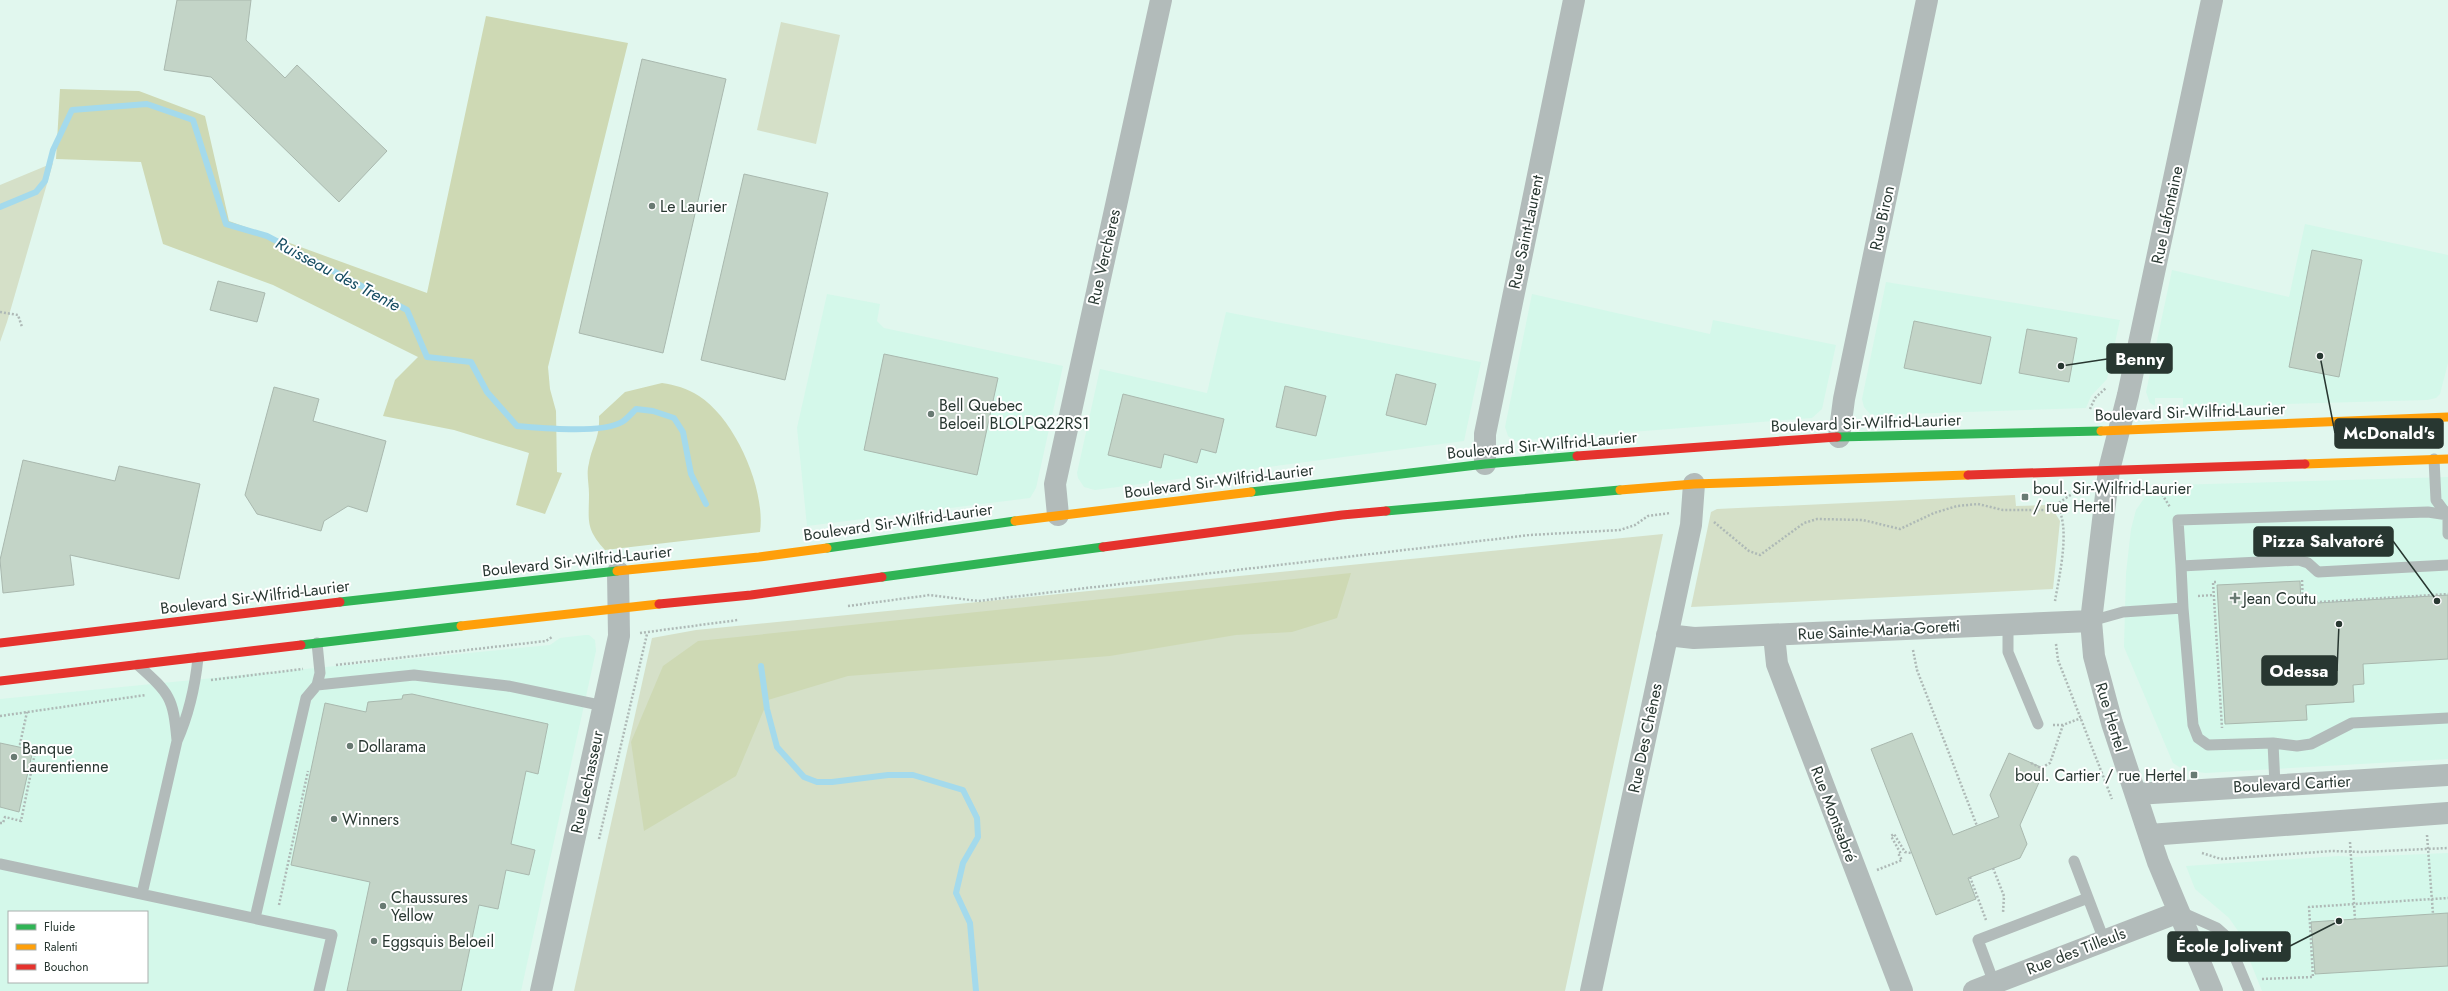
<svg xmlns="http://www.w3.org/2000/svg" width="2448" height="991" viewBox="0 0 2448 991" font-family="Jost,sans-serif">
	<rect width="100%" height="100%" fill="#e1f7ee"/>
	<path fill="#d4f8ea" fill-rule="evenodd" d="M2305,224L2448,255V363L2440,394L2436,398L2427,400L2183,407V398H2155V406L2150,403L2146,392L2172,270L2289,297Z
		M1886,282L2120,320L2107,379L2091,396L2086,408L1877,415L1870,414L1864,407L1862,399Z
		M827,294L880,304L877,321L884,328L1063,366L1036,488L1030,498L807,526L797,428Z
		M1532,294L1710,334L1713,320L1836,345L1822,409L1812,418L1514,441L1508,436L1505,427Z
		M1226,312L1481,362L1464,441L1095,490L1084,487L1078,478L1077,473L1100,369L1207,393Z
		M2448,477V759L2206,773L2184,770L2173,763L2124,647L2126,573L2131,529L2136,510L2145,497L2158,488L2172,485Z
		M585,635H589L595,640L596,651L521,991H0V699L550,645L560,638ZM9,912H147V982H9Z
		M2448,853V991H2262L2238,931L2229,918L2195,889L2186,866L2338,856L2356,857Z"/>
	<path fill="#d5e0c8" d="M781,22L840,35L816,144L757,130Z
		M53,163L7,322L0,342V185Z
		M2015,495L2016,506L2046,505L2055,513L2060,521L2053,589L1691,607L1711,512L1717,509Z
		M1663,534L1565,991H574L652,638L696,630Z"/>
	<path fill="#ced9b4" d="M486,16L628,43L548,367L550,389L556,411L557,472L562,473L545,514L516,505L529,453L454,430L383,416L395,380L418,357L273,285L163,244L141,162L56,159L60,89L139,91L205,116L229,221L427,293Z
		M662,383C675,385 687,388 699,396C735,419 766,489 760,532L605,550C585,528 589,521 589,494C589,483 586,474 589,463C593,443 600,438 599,416L625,392Z
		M1351,573L1337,618L1292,632L1236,635L1110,656L848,676L768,700L736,776L644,831L631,742L663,666L698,641Z"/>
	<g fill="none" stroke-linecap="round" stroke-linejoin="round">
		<path stroke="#a4daec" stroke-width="6" d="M0,207L36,192L45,181L53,150L72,110L147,104L193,120L226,224L267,236L407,310L427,357L471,362L487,392L517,426C542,428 601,434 622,422C627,419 632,413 636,409L653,411L674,418L683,432L691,474L706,504
			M761,666L767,709L777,747L804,777L817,782H832L888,775H913L963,790L977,818L978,837L963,863L956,893L970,923L976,991"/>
	</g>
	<path fill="#c3d4c7" stroke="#a9b8ae" d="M177,0H251L246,40L285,78L297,65L387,151L339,202L211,77L164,70Z
		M642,59L726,79L663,353L579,333Z
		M744,174L828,193L785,380L701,360Z
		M2312,250L2362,260L2339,377L2289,367Z
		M218,281L265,293L257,322L210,310Z
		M1914,321L1991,337L1981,384L1904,368Z
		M2027,329L2077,338L2069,382L2019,373Z
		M884,354L998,378L977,475L864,450Z
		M1396,374L1436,384L1426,425L1386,415Z
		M1285,386L1326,396L1316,436L1276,427Z
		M274,387L319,399L313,421L386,441L367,512L348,506L324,521L321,531L257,514L245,495Z
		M1123,394L1224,419L1216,453L1201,449L1197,463L1164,454L1161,468L1108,455Z
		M23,460L115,481L119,466L200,484L179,579L70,555L74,585L3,593L0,560Z
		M2300,581L2301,604L2448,595V659L2363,664L2364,684L2353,685L2354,702L2306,705L2307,720L2225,724L2217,585Z
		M412,694L548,724L538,774L526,771L511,844L535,850L529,875L506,870L498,909L479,905L461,991H347L370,882L291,865L325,703L366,712L368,702L402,699L403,695Z
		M1912,733L1953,835L1999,817L1990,795L2009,753L2045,769L2020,825L2027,844L2020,858L1968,878L1976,899L1936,915L1871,749Z
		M0,743L33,750L19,812L0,807Z
		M2448,913V966L2315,974L2311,922Z"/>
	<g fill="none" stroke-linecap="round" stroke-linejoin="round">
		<path stroke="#aeb9b6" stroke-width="2.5" stroke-dasharray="2 2" stroke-linecap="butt" d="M0,312L18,315L22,327
			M2090,409L2095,398L2106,388
			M2160,491L2170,507
			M1714,522L1749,551L1760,555L1804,523L1817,519L1863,520L1900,529L1934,513L1957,506L1978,504L2003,510H2048L2072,494
			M2302,580L2303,603L2448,594
			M2216,582H2213L2222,728
			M2198,596L2214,595
			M2055,601C2059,577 2071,527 2057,506
			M848,606L930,595L978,601L1530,535L1620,530L1635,525L1648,516L1670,513
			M640,633L738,620
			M2056,644L2058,660L2112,799
			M1913,650L1917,670L1977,826
			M336,665L546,641L552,637
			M211,680L303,669
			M0,716L146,695
			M2053,725H2063
			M2031,763L2041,768L2050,763L2063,725L2081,718
			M0,823H3L5,817L21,821L36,748L20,744L27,712
			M2427,835L2433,914
			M599,839L647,634
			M2350,842L2355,919
			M2202,853L2221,859L2332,851L2362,852L2448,848
			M1993,868L2004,896L2003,913
			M1877,870L1902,860L1899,855L1901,854L1891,836L1894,834L1905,852L1911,853
			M1970,877L1986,920
			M279,905L308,771
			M2262,979L2313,977L2309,907L2448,898"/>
		<path stroke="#b2bbba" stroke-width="11" d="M2434,459L2436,500L2447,515
			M2448,512V534
			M2181,566L2178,520L2428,512L2448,515
			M2183,608L2193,725L2198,738L2208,745L2273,743L2275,785
			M2091,621L2123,612L2183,608L2181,566L2299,560L2308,563L2318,572L2448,565
			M2008,624V652L2038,724
			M317,643L320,673L317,685
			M138,665C170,694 173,697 177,740
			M2273,743L2297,746L2311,744L2352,723L2448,718
			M2074,861L2104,940
			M0,864L332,935L319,991
			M142,894L177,741C189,714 195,687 198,658
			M2181,912L2217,928L2226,936L2249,991
			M255,918L306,698L317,685L414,675L508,686L604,706
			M1994,983L1978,940L2088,898"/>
		<path stroke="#b2bbba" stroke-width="22" d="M2212,0L2128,395L2109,470L2091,621L2094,656L2112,723L2158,862L2212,991
			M1839,437L1844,399L1927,0
			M1485,464V434L1574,0
			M1058,515L1055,484L1161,0
			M1667,635L1694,638L2091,621
			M1774,635L1777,664L1902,991
			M2136,794L2448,775
			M2149,835L2448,813
			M541,991L619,636L618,572
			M1591,991L1691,525L1694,484
			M1974,991L2179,912"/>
		<path stroke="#30b455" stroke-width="9" d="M1837,437L2101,431
			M1251,492L1485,464L1577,456
			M1386,511L1620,490
			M827,548L1015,521
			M882,577L1103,547
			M340,602L617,571
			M301,645L461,626"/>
		<path stroke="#ff9f0a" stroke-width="9" d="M2101,431L2448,417
			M2305,464L2448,459
			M1620,490L1694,484L1968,475
			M1015,521L1251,492
			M617,571L759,557L827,548
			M461,626L659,604"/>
		<path stroke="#e5322d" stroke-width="9" d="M1577,456L1837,437
			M1968,475L2305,464
			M1103,547L1342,515L1386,511
			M659,604L751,595L882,577
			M0,643L340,602
			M0,681L301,645"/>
	</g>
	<g fill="#697a73" stroke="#fff" stroke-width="1.5">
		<circle cx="652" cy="206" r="4"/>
		<circle cx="931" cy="414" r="4"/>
		<rect x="2021" y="493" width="8" height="8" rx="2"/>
		<path d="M2233 592h4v4h4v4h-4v4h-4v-4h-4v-4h4z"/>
		<circle cx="350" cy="746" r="4"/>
		<circle cx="14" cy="757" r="4"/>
		<rect x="2190" y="771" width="8" height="8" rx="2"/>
		<circle cx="334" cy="819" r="4"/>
		<circle cx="383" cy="906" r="4"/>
		<circle cx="374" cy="941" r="4"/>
	</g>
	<g text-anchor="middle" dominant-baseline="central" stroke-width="4" stroke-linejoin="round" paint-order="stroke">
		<g font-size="16" fill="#283731" stroke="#fff" text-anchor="start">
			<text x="660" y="206">Le Laurier</text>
			<text x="939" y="405">Bell Quebec<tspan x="939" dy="18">Beloeil BLOLPQ22RS1</tspan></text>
			<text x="2033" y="488">boul. Sir-Wilfrid-Laurier<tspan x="2033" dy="18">/ rue Hertel</tspan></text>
			<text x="2243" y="598">Jean Coutu</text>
			<text x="358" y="746">Dollarama</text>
			<text x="22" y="748">Banque<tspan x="22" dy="18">Laurentienne</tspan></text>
			<text x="2186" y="775" text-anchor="end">boul. Cartier / rue Hertel</text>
			<text x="342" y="819">Winners</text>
			<text x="391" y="897">Chaussures<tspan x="391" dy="18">Yellow</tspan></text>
			<text x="382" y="941">Eggsquis Beloeil</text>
		</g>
		<g font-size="16" fill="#283731" stroke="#fff">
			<text transform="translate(2167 215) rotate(-78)">Rue Lafontaine</text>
			<text transform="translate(1882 218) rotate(-78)">Rue Biron</text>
			<text transform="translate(1526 232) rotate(-78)">Rue Saint-Laurent</text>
			<text transform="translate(1104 257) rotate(-77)">Rue Verchères</text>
			<text transform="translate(2190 412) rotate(-2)">Boulevard Sir-Wilfrid-Laurier</text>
			<text transform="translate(1866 423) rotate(-2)">Boulevard Sir-Wilfrid-Laurier</text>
			<text transform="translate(1542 445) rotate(-5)">Boulevard Sir-Wilfrid-Laurier</text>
			<text transform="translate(1219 481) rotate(-7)">Boulevard Sir-Wilfrid-Laurier</text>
			<text transform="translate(898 522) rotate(-8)">Boulevard Sir-Wilfrid-Laurier</text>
			<text transform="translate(577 561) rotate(-6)">Boulevard Sir-Wilfrid-Laurier</text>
			<text transform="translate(255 597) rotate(-7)">Boulevard Sir-Wilfrid-Laurier</text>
			<text transform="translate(1879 630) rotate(-3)">Rue Sainte-Maria-Goretti</text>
			<text transform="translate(2111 717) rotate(73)">Rue Hertel</text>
			<text transform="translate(1645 738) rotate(-78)">Rue Des Chênes</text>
			<text transform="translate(587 782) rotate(-78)">Rue Lechasseur</text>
			<text transform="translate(2292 784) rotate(-3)">Boulevard Cartier</text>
			<text transform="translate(1834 814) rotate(69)">Rue Montsabré</text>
			<text transform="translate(2076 951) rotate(-21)">Rue des Tilleuls</text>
		</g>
		<g font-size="17" font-style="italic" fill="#164d62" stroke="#fff">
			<text transform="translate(338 274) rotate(28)">Ruisseau des Trente</text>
		</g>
	</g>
	<path fill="none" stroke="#283731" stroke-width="1.5" d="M2061 366L2107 359M2320 356L2335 433M2437 601L2393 541M2339 624L2337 671M2339 921L2290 946"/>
	<g fill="#283731" stroke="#fff" stroke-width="1.5">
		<circle cx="2061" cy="366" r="4"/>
		<circle cx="2320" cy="356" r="4"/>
		<circle cx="2437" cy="601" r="4"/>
		<circle cx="2339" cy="624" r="4"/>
		<circle cx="2339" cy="921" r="4"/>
	</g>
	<g fill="#283731" stroke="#283731" stroke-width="1.5">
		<rect x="2107" y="344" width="65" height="29" rx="4"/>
		<rect x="2335" y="419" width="108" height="29" rx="4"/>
		<rect x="2254" y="527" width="139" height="29" rx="4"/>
		<rect x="2262" y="656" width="75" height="29" rx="4"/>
		<rect x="2168" y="932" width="122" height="29" rx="4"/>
	</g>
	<g font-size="17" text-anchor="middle" font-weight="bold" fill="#fff">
		<text x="2140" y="365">Benny</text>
		<text x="2389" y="439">McDonald's</text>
		<text x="2323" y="547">Pizza Salvatoré</text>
		<text x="2299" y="677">Odessa</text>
		<text x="2229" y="952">École Jolivent</text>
	</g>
	<rect x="8" y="911" width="140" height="72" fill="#ffffff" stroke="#a9afad"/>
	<rect x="16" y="924" width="20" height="6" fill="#30b455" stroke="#a9afad"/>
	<text x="44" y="931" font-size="12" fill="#283731">Fluide</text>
	<rect x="16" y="944" width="20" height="6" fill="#ff9f0a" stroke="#a9afad"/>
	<text x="44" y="951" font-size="12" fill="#283731">Ralenti</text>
	<rect x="16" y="964" width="20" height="6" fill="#e5322d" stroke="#a9afad"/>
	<text x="44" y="971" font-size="12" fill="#283731">Bouchon</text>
</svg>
